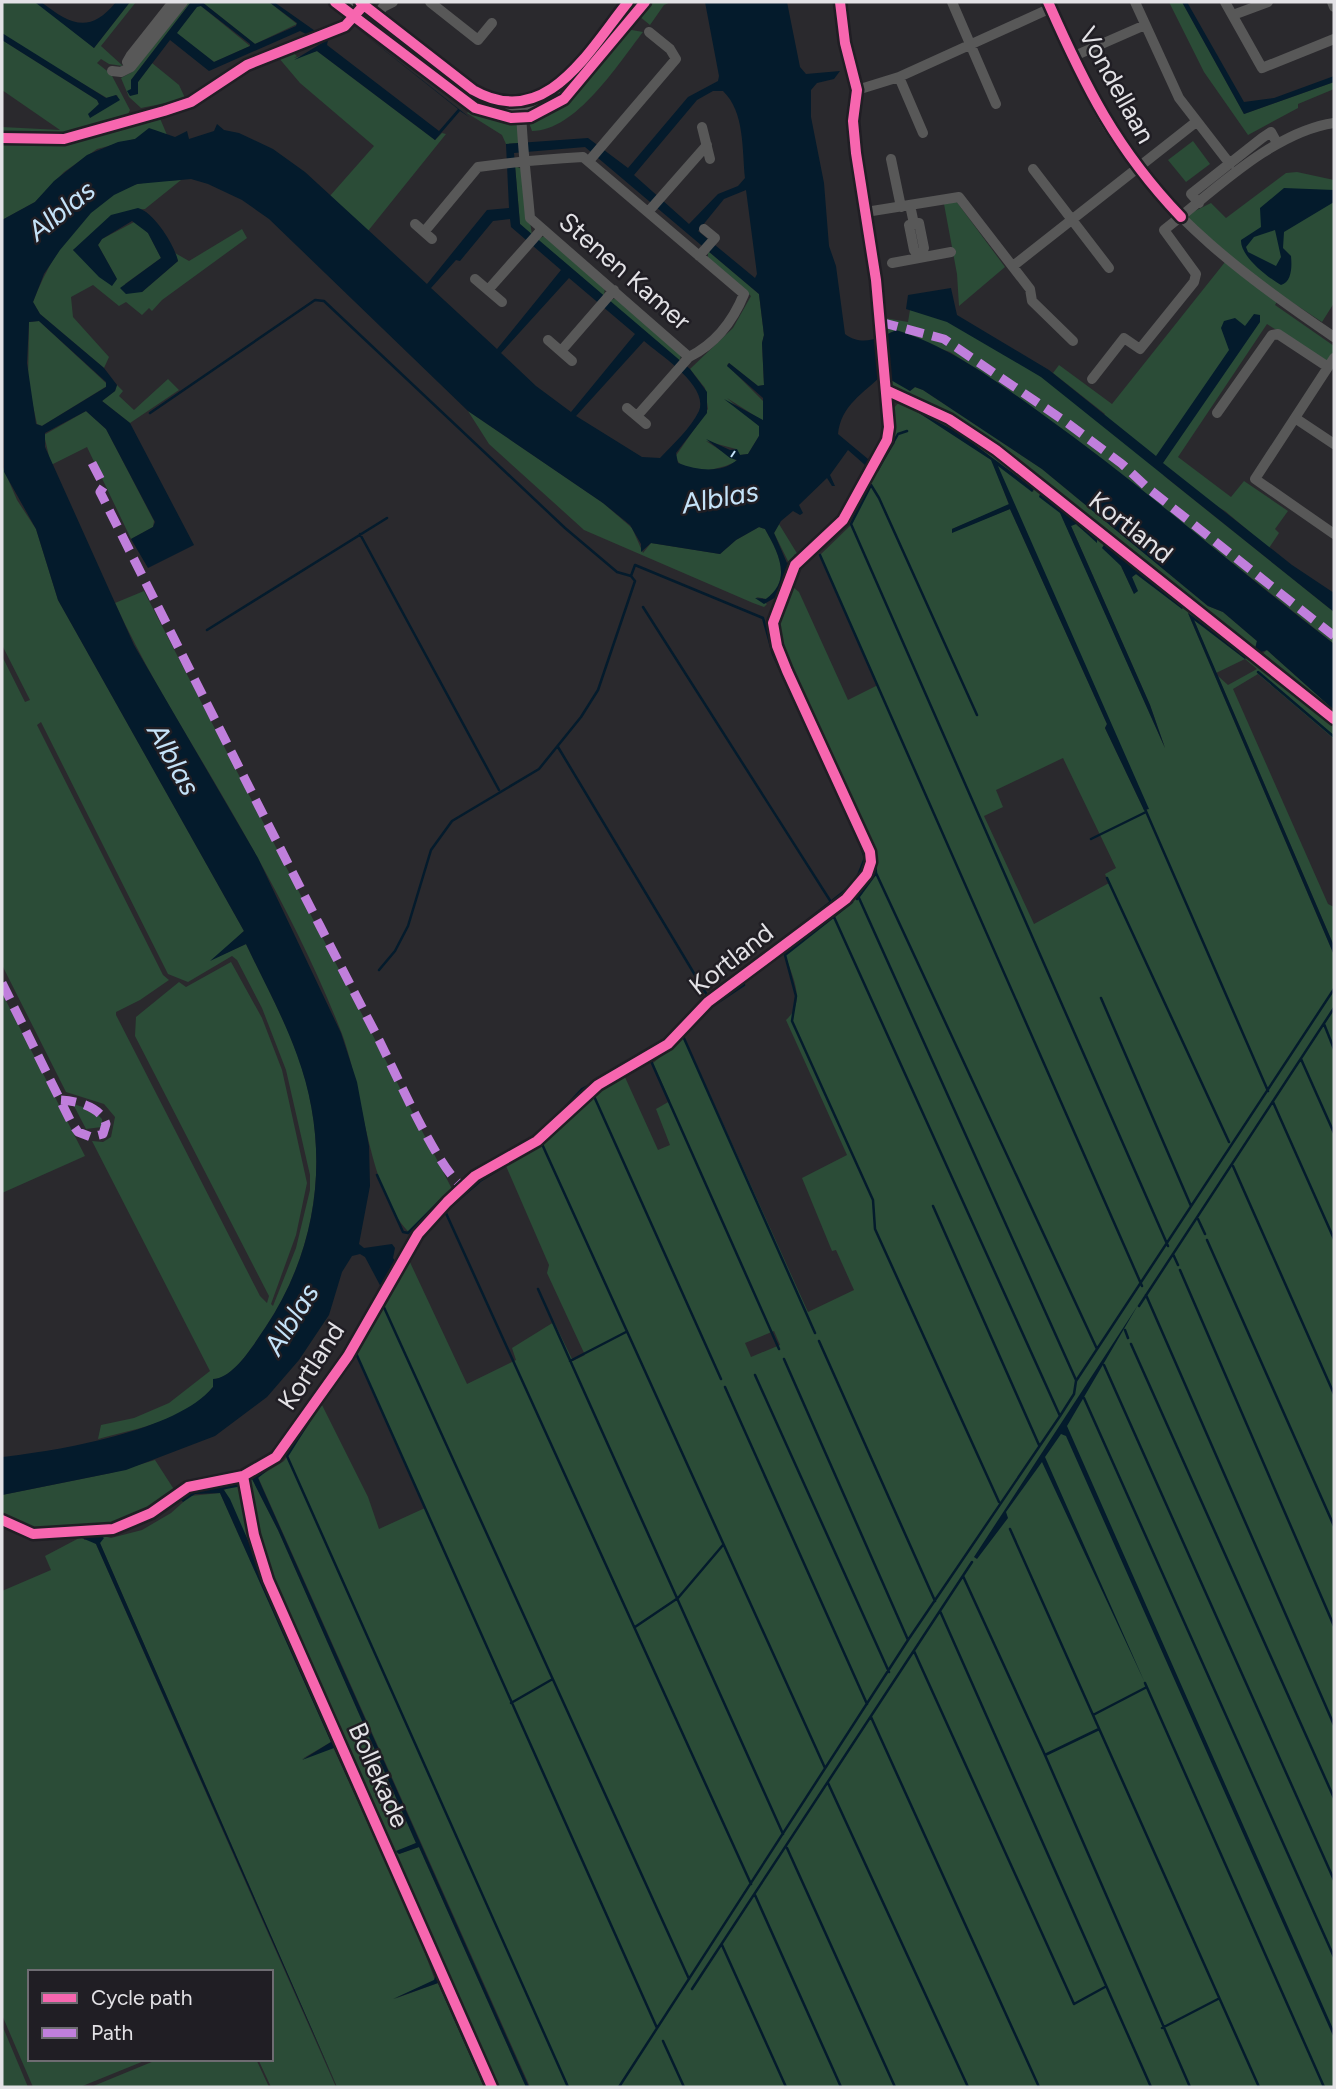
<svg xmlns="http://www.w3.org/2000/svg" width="1336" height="2089" font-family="Figtree,sans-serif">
	<rect width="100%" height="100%" fill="#2a292d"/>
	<path fill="#2b4c37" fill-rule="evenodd" d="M2,2H37L94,48L130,2H136L101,46L123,66L109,64L101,59L97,63L111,74L130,110L128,114L62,135L2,134V127L60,130L2,90V40L97,100L99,104L96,108L119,100L117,95L107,98L2,36Z
		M186,2H191L131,80V89L138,94V82L152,63L179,85L186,100L173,105L171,102L141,108L129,97L121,78L132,72Z
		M202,2H269L297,24L255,44Z
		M649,2H671L664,5L650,25L639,16Z
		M1169,2H1182L1244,114L1334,82V89L1298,104V108L1248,135L1204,72Z
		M197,6H201L250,46L214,62L176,33Z
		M626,29L643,32C618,64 576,131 532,131L528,120C574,103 597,66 626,29Z
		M317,51L435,140L442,133L446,134L368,231L329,197L374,146L300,83L278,57L292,52L297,56L294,58Z
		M471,109L489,118L518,121L519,143L506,144L502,135L467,113Z
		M159,116L167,135L154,130L135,139L97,149L64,172L35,202L2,220V143H64Z
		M1193,141L1210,164L1186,182L1168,160Z
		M515,166L522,169L532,235L520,224Z
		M1297,172L1334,180V303L1322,322L1281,295L1275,305L1334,346V353L1326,361L1267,324L1178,457L1231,497L1244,481L1288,511L1275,529L1279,533L1269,548L1225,511L1163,475L1334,612V644L1098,456L1004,387L950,352L891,332L886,337L885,318L908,322L910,310C966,315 1055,386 1099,421L1105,414L1053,373L1059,365L1112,404L1229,257L1187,220V215L1211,203L1226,218L1286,173Z
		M181,180L145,209L132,210L73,250L117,279L98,245L102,239L136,221L148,233L161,258L125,284L142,292L178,261L175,253L189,261L242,229L247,238L162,300L152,311L149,308L142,315L126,302L119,306L93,285L71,297L73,317L109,357L104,368L40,314L33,302C50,257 85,201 134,185C146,181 166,181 181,180Z
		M956,201L1005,267L959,306L957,274L944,204Z
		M545,236L605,287L604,296L537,239Z
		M708,251L759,294L764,335L762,343L764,385L758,386L729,363L727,365L765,403L763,421L727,398L759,426V436L748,454L740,455L736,449L706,441L737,461C722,469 686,479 675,457L708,409L705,388L690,369L733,328L751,296L708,259Z
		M616,298L681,353L680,361L609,301Z
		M39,321L106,383L107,386L42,426L37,424L28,383L29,322Z
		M890,377L910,391L915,387L923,390L1042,469L1208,606L1223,612L1257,641L1255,649L974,431L891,386Z
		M168,379L179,390L130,423L102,401L115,391L117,385L123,391L119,396L134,410Z
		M900,401L965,432L1188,603L1184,610L1190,605L1334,723V739L1258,674L1233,689L1328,904L1334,907V946L1218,676L1228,685L1257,669L1245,659L1216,673L1194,620L1245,659L1217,632L1188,613L1334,955V2087H530L258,1477L284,1461L322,1405L368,1497L379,1529L425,1508L357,1355L401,1278L400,1270L408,1258L467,1384L516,1360L512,1348L554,1322L573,1361L585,1355L547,1273L549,1265L506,1166C552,1143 579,1098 624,1075L658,1150L670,1145L656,1109L670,1101L653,1063L684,1037L808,1312L854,1290L836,1250L832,1251L802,1178L847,1155L786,1020C807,1001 792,977 785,954L862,894L877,866L859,814L781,644L779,622L793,587L799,592L848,700L878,685L820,555L852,524L875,474L895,443L893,409ZM913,409L959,433L1034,489L1033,492L1001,466H997L1148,809L1144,810L1105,728L1107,724L1010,509L952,532V529L1009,505L992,460ZM1060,512L1098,541L1075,524L1071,526L1150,705L1165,748ZM1105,543L1183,606V609L1136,574L1132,577L1134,594L1121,566ZM1063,758L1116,868L1105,874L1109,883L1034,924L984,816L1003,807L996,790ZM774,1331L780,1345L751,1357L745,1343Z
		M86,411L106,429L154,521L153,527L131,539L87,447L51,465L44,435Z
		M468,411L603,503L632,528L643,553L651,543L720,554L736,540L759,527L765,529C778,552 793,579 766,599L756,597L767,604L764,607L753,603L584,530L489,444Z
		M2,465L17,500L36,529L58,600L244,931L215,958L246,944C263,980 283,1016 297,1054C331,1147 320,1246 265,1328C254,1344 234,1378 214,1379L213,1387C186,1421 138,1428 98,1439L101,1425L134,1418L169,1403L210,1371L92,1141L103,1142L111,1137L115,1117L104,1104L66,1092L2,965V656L25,702L30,700L2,645ZM41,722L168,974L188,982L232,956L237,960L262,1008L286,1070L310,1175V1190L296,1248L273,1306L271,1304L296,1235L307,1183L282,1070L262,1018L231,962L186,987L179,982L136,1017L135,1036L269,1296L267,1303L260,1296L116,1015V1012L140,1000L169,980L163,975L37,725Z
		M779,524L798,555L795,554L789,563L774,533Z
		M144,591L452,1189L412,1235C368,1195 364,1092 342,1034C311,954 269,876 226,802C188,736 147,673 115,603Z
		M1267,650L1334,710V715L1261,655Z
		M2,993L85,1156L2,1193Z
		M73,1104L93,1110L102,1119V1127L86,1129Z
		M155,1460L175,1491L147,1513L105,1526L39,1530L2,1514V1495L111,1473Z
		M251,1477L278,1530L416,1843L396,1852L399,1854L419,1847L526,2087H487L420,1940L435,1980L394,1999L438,1983L484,2087H337L100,1543L103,1538L100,1536L84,1537V1540L90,1539L96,1544L336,2087H271L258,2059H271V1972H30V2059H149L80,2087H33L2,2015V1591L51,1570L45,1556L83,1536L100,1535L111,1538L142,1530L171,1513L190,1496L220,1493L331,1742L302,1759L333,1747L413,1922L224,1490Z
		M2,2025L28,2087H2Z
		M159,2059H256L269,2087H91Z"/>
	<path fill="#041b2c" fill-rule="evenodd" d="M41,2C70,24 89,35 116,2H130L94,48L36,3Z
		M191,2H202L255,44L296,26L297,23L269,2H274L318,33L308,35L300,31L209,71L170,40L138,82V94L130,96L127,91L131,89V80ZM201,6L250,44V46L214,62L177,33L197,7Z
		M705,2H787L800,67L806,74L840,71L834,79L817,83L811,90V117L824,183L829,246L836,266L845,334C862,347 880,338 896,330C951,347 996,381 1042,414C1143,486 1236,569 1334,644V710L1267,650L1261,652L1255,649L1257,641L1223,612L1208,606L1042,469L923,390L915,387L910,391L882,375C864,393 841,405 838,434L868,459L874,453L853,497L850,495L865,465L848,450L830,475L835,486H832L827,478L799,505L803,513L800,515L793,511L781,521L774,533L787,563L795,555L778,596L764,604L755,598L766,599C793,580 778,552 765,529L759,527L736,540L720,554L651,543L641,552V544L630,525L603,503L468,411L269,219L242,200L208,184L191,179L137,184L114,195L91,213L60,250L44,274L33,302L40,314L104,368L117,385L115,391L102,401L130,423L194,545L148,568L131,539L153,527L155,522L106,429L86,411L45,433V447L134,645L258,858L341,1033L357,1082L369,1146L370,1186L359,1244L364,1248L392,1244L395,1248L393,1258L396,1262L382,1289L365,1257L360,1254L352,1256L342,1272L329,1315L299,1360L267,1397L215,1436L126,1470L2,1495V1457C57,1451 177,1431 213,1387V1379C234,1378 254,1344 265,1328C320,1246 331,1147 297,1055C283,1016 263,980 246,944L210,961L244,931L58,600L36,529L4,472L2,220L35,202L54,181L87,155L118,142L135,139L149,128L175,137L187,131L189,139L214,131L217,124L224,130L239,133L273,149L305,172L427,284L487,210L509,208L506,144L588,138L628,168L688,97L718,81L719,76ZM713,91H723C745,112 742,150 745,178L738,186L718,194L689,224L634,175L697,100ZM585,147L759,294L764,335L762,343L764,385L758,386L729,363L727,366L763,398V420L724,399L759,426V436L748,454L740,455L737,449L730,450L706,439L730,458L737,460C722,473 699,471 678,463L676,453L707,413V392L690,369L520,224L514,153ZM746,190L757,274L755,278L698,231L724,199ZM510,219L511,227L561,270L497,349L431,288L456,260L460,261L493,221ZM569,278L635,334L571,412L536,386L501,353ZM39,321L106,382V387L42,426L36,424L27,363L29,322ZM644,341C660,355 709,386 699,411C691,428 673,444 660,458L642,457L576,416Z
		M1182,2H1187L1244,102L1274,98L1334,76V82L1244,114Z
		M355,27L469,117L460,111L435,140L317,51L294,60L337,34L328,40L327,45L439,131L458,109Z
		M2,33L106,98L116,95L120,100L90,118L88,114L99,104L97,100L2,40Z
		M1284,188L1334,190V202L1284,232L1283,248L1291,256C1292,266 1292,282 1281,285C1267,277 1240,256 1241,240L1261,227L1260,208ZM1275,230L1281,257L1276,266L1248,252L1246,247L1254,237Z
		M138,208C154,212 175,246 178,261L142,292L126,294L120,288L161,258L148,233L132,221L102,239L98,245L117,279L112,286L99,277L73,250L111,215Z
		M951,288L957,315L1049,370L1156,456L1229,350L1221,328L1224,321L1235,318L1245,326L1254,314L1260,315V322L1163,463L1292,565L1334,593V612L1041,377L947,322L906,309L908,295Z
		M913,409L959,433L1034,489L1032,492L998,466L1149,809L1144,810L1105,728L1107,724L1010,509L952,533V529L1009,504L991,460Z
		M1040,494L1097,537V543L1076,524L1071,526L1150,705L1165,748L1060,513L1039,497Z
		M1105,543L1183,606L1182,609L1136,574L1132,577L1138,591L1134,594L1121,566L1102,548Z
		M1188,613L1247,657L1245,659L1194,620L1334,946V955Z
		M1138,1305L1067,1426L1334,2031V2038L1066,1436L1061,1434L1045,1457L1145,1683L1042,1462L1006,1512L1008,1518L977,1559L974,1557Z
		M279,1461L258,1478L529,2087H526L419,1847L399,1854L396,1851L416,1843L278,1530L251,1477Z
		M222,1487L230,1499L487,2087H484L438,1983L393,1999L434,1980L436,1975L334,1748L302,1760L331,1742L220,1493L195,1494L183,1502L181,1500L190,1492Z
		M101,1536L104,1538L100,1543L337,2087L96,1544L82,1538Z"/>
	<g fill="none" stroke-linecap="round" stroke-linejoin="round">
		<path stroke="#041b2c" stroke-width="2.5" d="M150,413L315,300L324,301L565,528L617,572L631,576
			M877,471L898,434L907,431
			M360,534L499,790
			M820,555L1142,1286
			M643,607L831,902
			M207,630L387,518
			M787,658L823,738
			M1258,672L1333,736
			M977,715L879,498L871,485L851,524L1168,1246
			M558,747L707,995
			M1145,809L1268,1091
			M1091,839L1146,812
			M876,873L1097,1349
			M1107,878L1229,1142
			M859,898L1076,1380
			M857,899L876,873L875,863
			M852,902L785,955L796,996L792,1021L873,1200L875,1229L999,1502
			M834,917L1060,1416
			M785,938L851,886
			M379,970L395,951L408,926L431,850L452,821L539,769L581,717L598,690L635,581L631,576L635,565L763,618L773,654L860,843L865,858L857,878
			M1101,998L1191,1206
			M704,999L715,990
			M697,1021L711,1007L744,985
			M1324,1024L1334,1049
			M683,1036L815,1333
			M1301,1059L1334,1133
			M651,1061L779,1349
			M637,1068L661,1054
			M593,1094L721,1379
			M1273,1102L1334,1239
			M557,1116L582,1089L594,1083
			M542,1144L825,1768
			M1233,1166L1334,1394
			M377,1175L403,1232L408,1233L442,1199
			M466,1176L486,1164
			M933,1206L1039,1445
			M450,1207L480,1181L547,1139
			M445,1211L751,1884
			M1198,1219L1205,1234
			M1207,1240L1334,1526
			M1173,1254L1178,1265
			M1180,1270L1334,1626
			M538,1289L783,1834
			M1146,1295L1334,1725
			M382,1303L689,1979
			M1139,1306L1334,1008
			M1125,1330L1128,1338
			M819,1341L935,1601
			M1131,1344L1334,1798
			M355,1351L657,2028
			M784,1359L908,1640
			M570,1361L626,1332
			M1104,1365L1334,1880
			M755,1375L889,1672
			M725,1387L867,1704
			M1084,1398L1334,1957
			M314,1413L287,1456L568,2087
			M219,1489L241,1485
			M1010,1529L1259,2087
			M963,1576L1045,1755L1190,2087
			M940,1611L1151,2087
			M635,1627L678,1598L723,1545
			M914,1651L1074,2004L1105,1987
			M1145,1683L1324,2087
			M511,1703L551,1680
			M1093,1715L1145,1688
			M871,1717L1039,2087
			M1045,1755L1099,1729
			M828,1783L968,2087
			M787,1848L895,2087
			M755,1895L841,2087
			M722,1945L786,2087
			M692,1989L972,1562
			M1162,2028L1218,1999
			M663,2041L684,2087
			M619,2087L908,1640L1060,1416L1074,1394L1076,1381L1334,989"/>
		<path stroke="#c5e3f9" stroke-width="2" stroke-dasharray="9 7" stroke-linecap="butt" d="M731,457L735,451"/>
		<path stroke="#585858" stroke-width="10" d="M347,2L473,98C550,142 595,52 636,2
			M430,2L478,40L492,23
			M952,2L996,104
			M1048,2C1067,44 1084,88 1108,127C1165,217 1248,279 1334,337
			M1135,2L1179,98L1230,164
			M1225,2L1262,68L1334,39
			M1332,2L1334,7
			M1233,15L1268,2
			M373,21L383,7L393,2
			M1072,57L1145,25
			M130,66L127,62L131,55L173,2
			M112,71L121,72L131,67L183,2
			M899,77L923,133
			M857,90L899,77L1051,8
			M702,127L710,159
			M2,138L64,139L164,111L191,102L247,65L345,26L359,11
			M891,159L901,207
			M589,161L676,59L670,49L649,32
			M1033,169L1109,268
			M1199,203L1191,194L1262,138L1271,132L1277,143
			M910,205L914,224L919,223L924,248L920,258L914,250L909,225L914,224
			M648,212L707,145
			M866,212L959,197L1030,289L1032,301L1073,341
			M415,224L432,239
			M424,232L478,167C513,162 548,159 583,157L744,294C733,321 715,344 689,357L530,218C527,182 522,146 521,109
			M699,256L715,238L704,229
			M892,263L951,252
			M1013,266L1196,122
			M475,279L502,302
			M488,290L542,229
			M548,340L572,361
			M561,351L614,290
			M1334,358L1255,479L1334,534
			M1092,379L1124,338L1140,349L1194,282L1196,274L1164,230C1213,192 1272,132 1334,123
			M888,391L949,419L996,450L1334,719
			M627,408L646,424
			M1217,413L1272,335L1278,334L1328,367
			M637,416L689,357
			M1295,418L1334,444
			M2,1520L33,1534L113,1529L151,1513L188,1487L243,1476L276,1457L348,1356L418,1234L447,1202L475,1176L537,1141L598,1085L668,1044L708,1002L846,899L867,874L871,862L870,852L787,671L777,646L773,623L795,565L843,520L887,440L889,427L876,280L856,153L853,121L857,90L845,43L840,2"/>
		<path stroke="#c07fdc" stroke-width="9" stroke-dasharray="18 9" stroke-linecap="butt" d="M880,322L944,339L1066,422L1122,464L1149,489L1334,636
			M92,463L104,486L100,492C192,674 284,858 379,1040C395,1072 438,1169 462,1186
			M2,983L71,1122L78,1132L91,1137L103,1134L106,1124C101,1107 77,1101 61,1100"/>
		<g stroke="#201e24" stroke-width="15">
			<path id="cycleway" d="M335,2L475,108L511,118L530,117L564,99L645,2
				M360,2L473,90C546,132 589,50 628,2
				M1048,2C1085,86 1116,149 1181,217
				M2,138L64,139L164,111L191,102L247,65L345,26L364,5
				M888,391L949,419L996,450L1334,719
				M243,1476L254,1535L268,1580L492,2087
				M2,1520L33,1534L113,1529L151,1513L188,1487L243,1476L276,1457L348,1356L418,1234L447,1202L475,1176L537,1141L598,1085L668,1044L708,1002L846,899L867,874L871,862L870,852L787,671L777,646L773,623L795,565L843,520L887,440L889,427L876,280L856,153L853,121L857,90L845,43L840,2"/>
		</g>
		<use href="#cycleway" stroke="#f766af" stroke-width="10"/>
	</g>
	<g text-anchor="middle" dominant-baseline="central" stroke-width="5" stroke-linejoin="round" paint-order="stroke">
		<g font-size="26" fill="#e3e2e6" stroke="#201e24">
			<text transform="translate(1117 85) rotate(61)">Vondellaan</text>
			<text transform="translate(625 271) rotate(41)">Stenen Kamer</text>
			<text transform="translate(1131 527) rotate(38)">Kortland</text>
			<text transform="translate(731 959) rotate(-38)">Kortland</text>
			<text transform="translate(311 1366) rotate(-57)">Kortland</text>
			<text transform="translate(379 1775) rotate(66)">Bollekade</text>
		</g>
		<g font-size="28" font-style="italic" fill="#c5e3f9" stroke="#201e24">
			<text transform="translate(61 210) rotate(-39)">Alblas</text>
			<text transform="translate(720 497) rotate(-10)">Alblas</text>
			<text transform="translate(174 759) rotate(61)">Alblas</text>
			<text transform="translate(291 1319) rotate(-58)">Alblas</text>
		</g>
	</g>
	<rect width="1336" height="2089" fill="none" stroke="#e3e2e6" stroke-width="7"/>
	<rect x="28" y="1970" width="245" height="91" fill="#201e24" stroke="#6e6c72" stroke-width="2"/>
	<rect x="42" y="1993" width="35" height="10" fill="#f766af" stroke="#6e6c72" stroke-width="2"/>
	<text x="91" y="2005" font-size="21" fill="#e3e2e6">Cycle path</text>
	<rect x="42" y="2028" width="35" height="10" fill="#c07fdc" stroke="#6e6c72" stroke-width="2"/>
	<text x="91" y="2040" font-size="21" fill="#e3e2e6">Path</text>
</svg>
